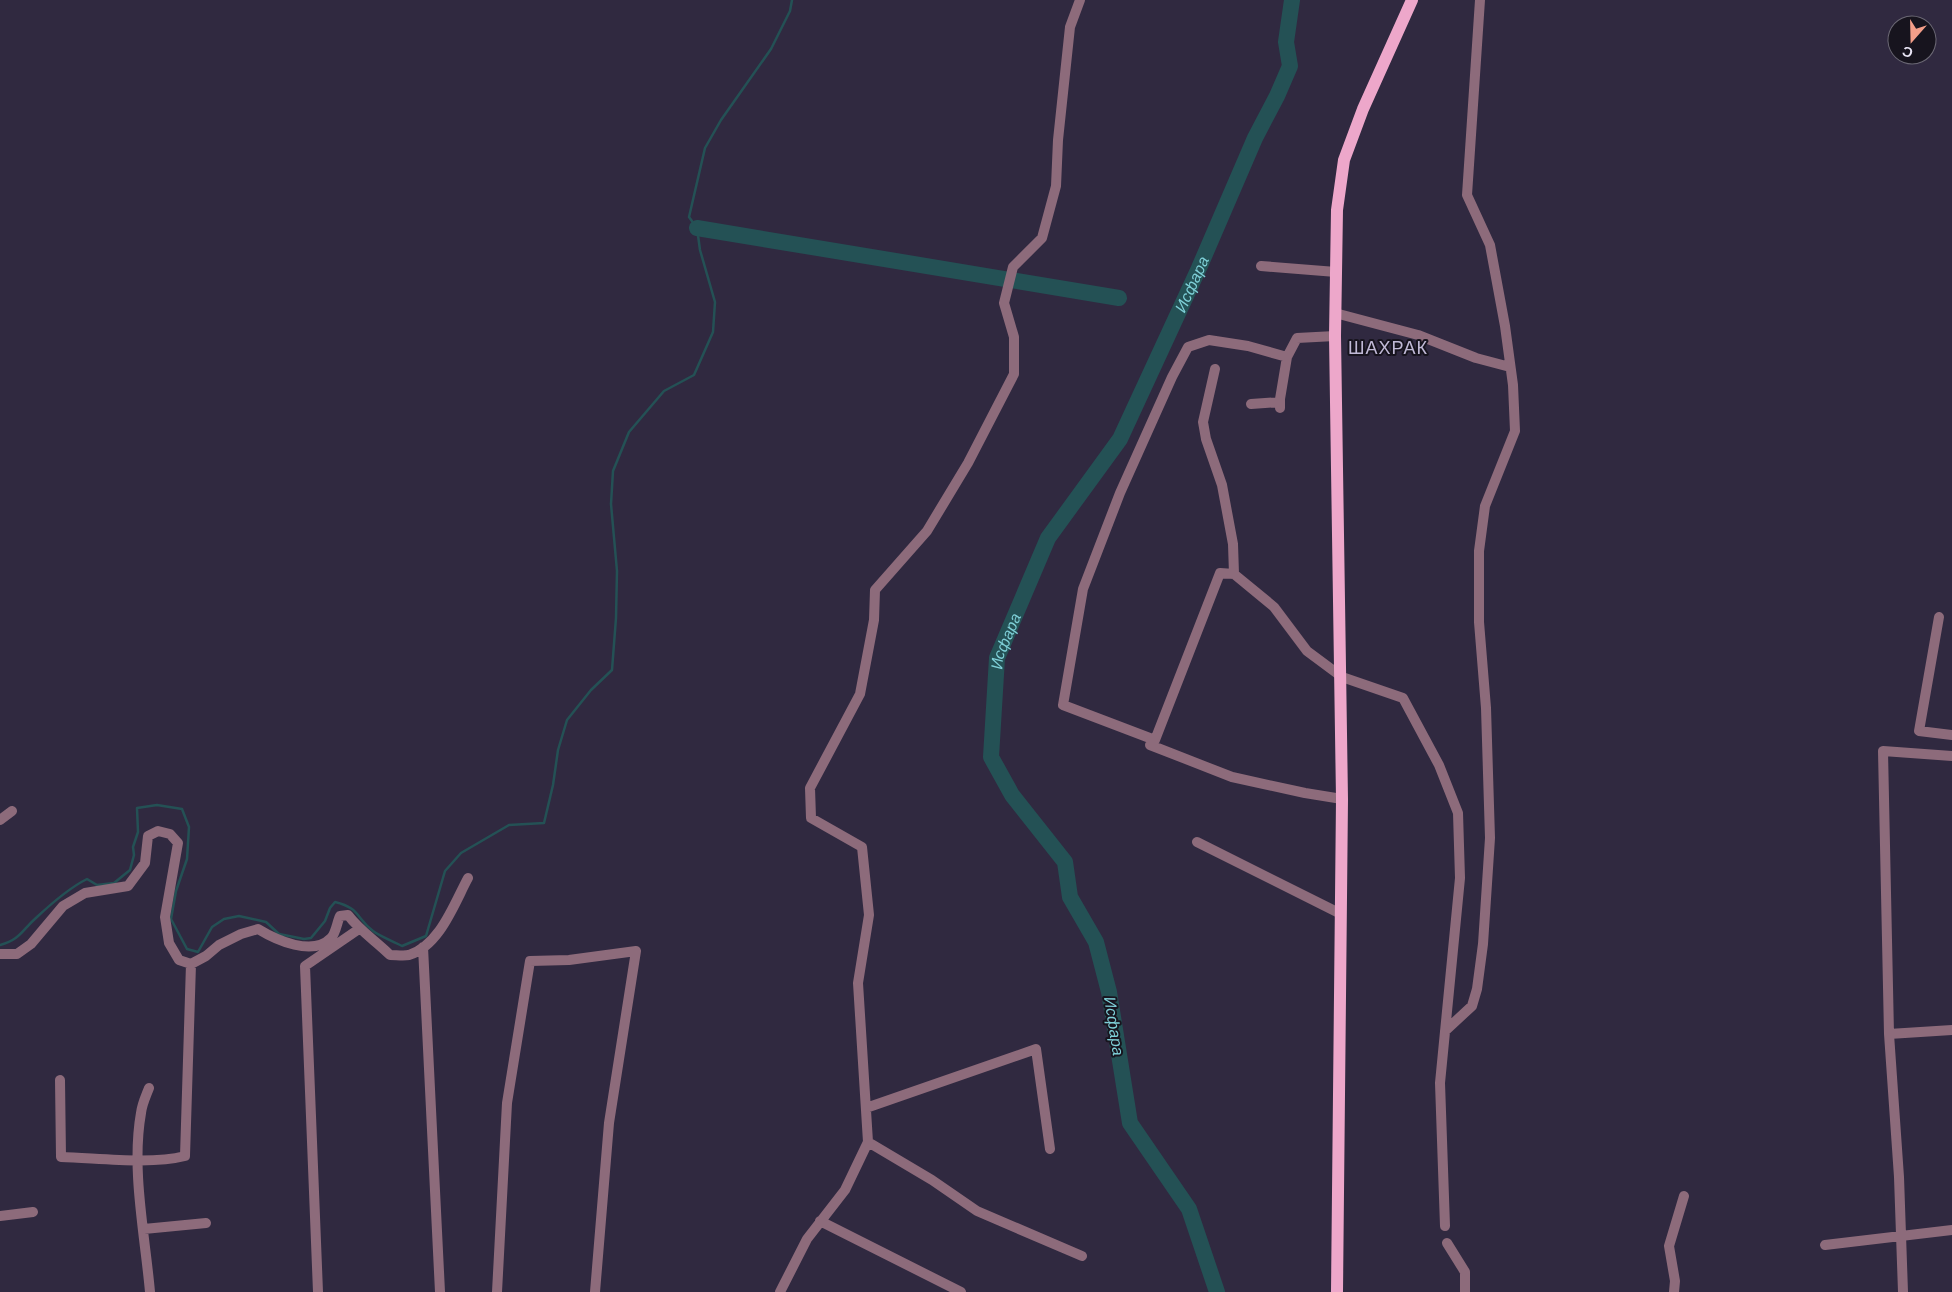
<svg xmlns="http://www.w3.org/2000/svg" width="1952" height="1292" font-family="Helvetica,sans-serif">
	<rect width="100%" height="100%" fill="#302940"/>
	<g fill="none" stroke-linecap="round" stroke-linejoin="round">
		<path stroke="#245155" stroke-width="2.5" d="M0,945C21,939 21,931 37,917C52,903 69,888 87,879L97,885L114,883L130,870L134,855L133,847L138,832L137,808L157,805L182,809L189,827L187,859L176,891L171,919L187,949L198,952L212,927L224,919L239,916L266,922L279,934L304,939L311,938L325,921L330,908L335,902C360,908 356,918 373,931C381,937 393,941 402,946L426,936L445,871L461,853L509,825L544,823L553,785L558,750L567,720L591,690L612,670L616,618L617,571L611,504L613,471L629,432L664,391L694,375L713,332L715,302L700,250L697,228L689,217L705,148L721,120L771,49L790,11L792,0"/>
		<g stroke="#245155" stroke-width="16">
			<path d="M697,228L1119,298"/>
			<path id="s1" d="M1217,1292L1189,1209L1130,1123L1109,992L1096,942L1070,897L1065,862L1012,795L991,757L997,658L1048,538L1120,439L1199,268L1255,138L1277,96L1290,66L1286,42L1292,0"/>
		</g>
		<path stroke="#8d6b7b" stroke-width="10" d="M1261,266L1336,272
			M1335,313L1418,335L1476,358L1510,367
			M1215,369L1203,422L1206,439L1222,485L1233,544L1234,574L1274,607L1307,651L1342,677L1403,698L1439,765L1458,813L1460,878L1440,1083L1445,1226
			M1251,404L1280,402
			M1280,408V399L1287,357
			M1234,574L1220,573L1155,740L1150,745L1232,777L1305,793L1342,799
			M1939,617L1919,731L1952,735
			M1155,740L1063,705L1083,589L1120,493L1172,377L1188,347L1209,340L1248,346L1287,357L1297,338L1335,336
			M0,820L12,811
			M1197,842L1341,914
			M423,947L440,1292
			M0,954H17L31,944L63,906L85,893L128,886L145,863L148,836L158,831L170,834L178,843L165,917L169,943L179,960L191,964L206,956L219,945L241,934L258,929C276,940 313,957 331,938C336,933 337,922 340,916L348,915C360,931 376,941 390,955C396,955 404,956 409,955C440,945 454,904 468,878
			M1445,1031L1472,1006L1477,989L1483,944L1490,838L1486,708L1479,622V551L1485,506L1515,431L1513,385L1505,326L1490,245L1467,195L1480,0
			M1889,1034L1952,1030
			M60,1080L61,1157C98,1158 150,1165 185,1156L191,964
			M149,1088C146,1096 142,1104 141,1113C131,1169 145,1235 150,1292
			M866,1108L1036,1049L1050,1149
			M868,1142L932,1180L977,1211L1082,1256
			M0,1216L33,1212
			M820,1221L961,1292
			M144,1229L206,1223
			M1447,1243L1465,1272V1292
			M1825,1245L1952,1230
			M318,1292L305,966L359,929
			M497,1292L507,1103L530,961L569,960L636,951L609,1123L595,1292
			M780,1292L807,1239L845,1190L868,1142L858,983L869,915L862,847L811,818L810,788L860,694L874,620L875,590L927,531L968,463L1014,374V337L1004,303L1013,267L1042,238L1056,186L1058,140L1070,27L1080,0
			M1674,1292L1675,1281L1669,1246L1684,1196
			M1903,1292L1899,1177L1889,1034L1883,751L1952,756"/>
		<path stroke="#eda7ca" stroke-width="12" d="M1337,1292L1342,799L1335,336L1337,210L1344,160L1363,109L1412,0"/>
	</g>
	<g text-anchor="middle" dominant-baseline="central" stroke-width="4" stroke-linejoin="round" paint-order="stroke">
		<g font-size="16" font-style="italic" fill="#7ecfd7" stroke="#17141e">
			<text stroke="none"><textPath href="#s1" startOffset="1115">Исфара</textPath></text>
			<text stroke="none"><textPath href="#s1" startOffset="710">Исфара</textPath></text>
			<text transform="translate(1114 1026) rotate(81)">Исфара</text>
		</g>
		<g font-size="18" letter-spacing="1" fill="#c0b9d6" stroke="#17141e">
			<text x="1388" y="348">ШАХРАК</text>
		</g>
	</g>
	<g transform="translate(1912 40) rotate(200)"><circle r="24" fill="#17141e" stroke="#6b6874"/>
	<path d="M0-4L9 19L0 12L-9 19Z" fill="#f49e89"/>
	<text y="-8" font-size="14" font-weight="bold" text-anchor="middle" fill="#e9e5f5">С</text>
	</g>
</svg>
